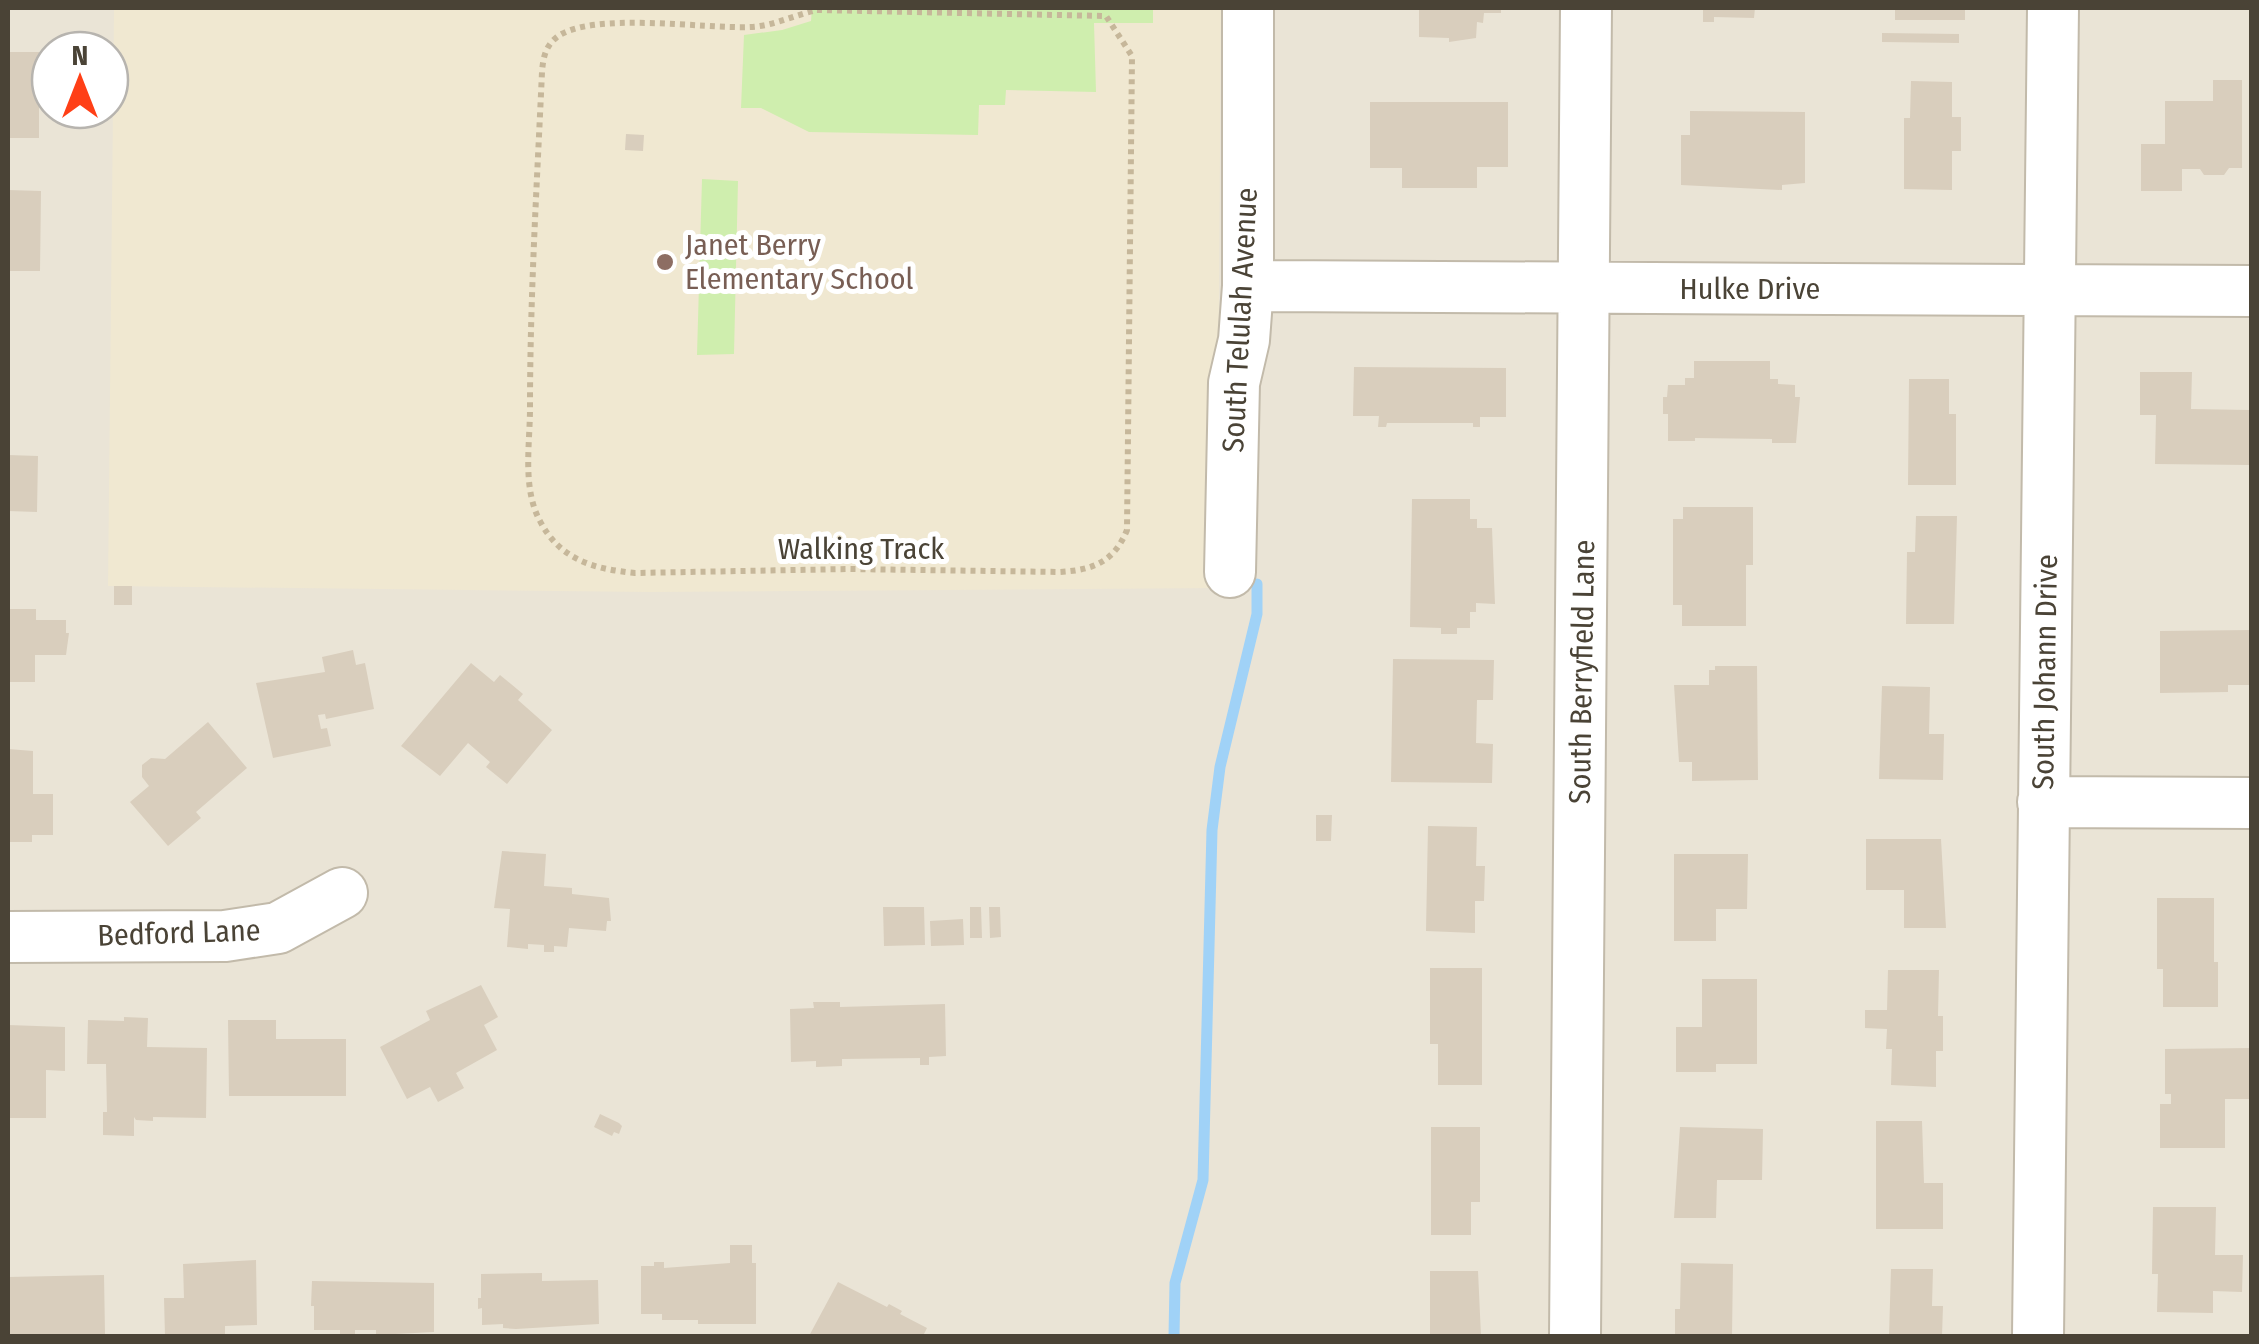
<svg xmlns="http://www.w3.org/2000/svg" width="2259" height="1344" font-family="'Fira Sans Condensed',sans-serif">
	<rect width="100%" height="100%" fill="#f6f2e9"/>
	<path fill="#eae4d6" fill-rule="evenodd" d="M8,8H2251V1336H8ZM50,50H110V110H50Z"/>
	<path fill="#f0e8d1" d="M114,8H1221L1217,588L651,592L108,586Z"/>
	<path fill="#cfeeae" d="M812,8H1153V23H1094L1096,92L1006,90L1005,105H979L978,135L809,132L761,108H741L744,35L782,30L811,21Z
		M702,179L738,181L734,354L697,355Z"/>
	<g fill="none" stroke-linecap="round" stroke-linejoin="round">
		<path stroke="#a0d2f7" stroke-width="11" d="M1174,1336L1175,1283L1203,1180L1212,830L1220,767L1257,614V584"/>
	</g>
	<path fill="#d9cebd" d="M1419,8H1501V13H1484L1483,23L1477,22L1476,38L1449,42V38L1419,37Z
		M1703,8H1755L1754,18L1714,17V22H1703Z
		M1895,8H1965V20H1895Z
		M1882,33L1959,34V43L1882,42Z
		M8,52H39V138H8Z
		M2213,80H2242V168H2229L2224,175H2204L2200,169H2182V191H2141V144H2165V101H2213Z
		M1911,81L1952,82V117H1961V151H1952V190L1904,189V118H1910Z
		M1370,102H1508V167H1477V188H1402V168H1370Z
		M1690,111L1805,112V183L1782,185V190L1681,185V135H1690Z
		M626,134L644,135L643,151L625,150Z
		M8,190L41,191L40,271H8Z
		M1694,361H1770V379H1778V384L1795,385V397H1800L1796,443H1772V439L1695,438V441H1668V414H1663V397H1667L1668,385H1685V378H1694Z
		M1354,367L1506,368V417H1480V427H1473V423H1387L1386,427H1378L1379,416H1353Z
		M2140,372H2192L2191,409L2249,410V465L2155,464L2156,415H2140Z
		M1909,379H1949V414H1956V485H1908Z
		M8,455L38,456L37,512L8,511Z
		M1412,499H1470V519H1477V528H1492L1495,604L1476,603V612H1470V628H1457V634H1441V628L1410,627Z
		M1683,507H1753V565H1746V626H1682V605H1673V519H1683Z
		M1916,516H1957L1954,624H1906L1907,552H1915Z
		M114,586H132V605H114Z
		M8,609H36V620H66V633H69L66,655H35V682H8Z
		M2252,630V685H2228V692L2160,693V631Z
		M353,650L356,665L365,663L374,709L326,719L325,714L318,715L321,729L327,728L331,746L273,758L256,683L325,672L322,657Z
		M1393,659L1494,660L1493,700H1477L1476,743L1493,744L1492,783L1391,782Z
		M471,663L494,682L500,675L523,694L518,700L552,730L507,784L486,767L490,762L468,743L440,776L401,746Z
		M1715,666H1757L1758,780L1692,781V762H1679L1674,685H1709V670H1715Z
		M1882,686L1930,687L1929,734H1944L1943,780L1879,779Z
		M208,722L247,768L196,812L201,818L168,846L130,802L149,786L142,777V765L151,758L165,759Z
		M8,749L33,751V794H53V835H32V842H8Z
		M1316,815H1332L1331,841H1316Z
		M1428,826L1477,827L1476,866H1485L1484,901H1475V933L1426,931Z
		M1866,839H1941L1946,928H1904V890H1866Z
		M502,851L546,854L544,886L572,888V894L609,898L611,921H607L606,931L569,928L567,947L554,946V952H544V945L528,944V949L507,947L510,909L494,908Z
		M1674,854H1748L1747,909H1716V941H1674Z
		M2157,898H2214V962H2218V1007H2163V969H2157Z
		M883,907H924L925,945L884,946Z
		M970,907H981L982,938H970Z
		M989,907H1000L1001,937L990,938Z
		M963,919L964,945L931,946L930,921Z
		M1430,968H1482V1085H1438V1044H1430Z
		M1888,970H1939L1938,1016H1943V1051H1936V1087L1891,1085L1892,1049H1886L1887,1029L1865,1028V1010H1887Z
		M1702,979H1757V1064H1716V1072H1676V1027H1702Z
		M481,985L498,1017L484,1025L497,1050L456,1073L464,1088L438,1102L430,1087L407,1099L380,1047L430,1020L426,1011Z
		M813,1002H840V1007L945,1004L946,1056L929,1057V1065H920V1058L842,1059V1066L816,1067V1061L791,1062L790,1009L814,1008Z
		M124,1017L148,1018L147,1047L207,1048L206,1118L153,1117V1121L136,1120L134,1117V1136L103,1135V1112H107L106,1064H87L88,1020L124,1021Z
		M228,1020H276V1039H346V1096H229Z
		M8,1025L65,1027V1071L46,1070V1118H8Z
		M2252,1048V1099H2225V1148H2160V1104H2171V1094H2165V1049Z
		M600,1114L619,1123L622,1126L619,1134L614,1132L612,1136L594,1127Z
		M1876,1121H1922L1924,1183H1943V1229H1876Z
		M1431,1127H1480V1202H1471V1235H1431Z
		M1680,1127L1763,1129L1762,1180H1717L1716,1218H1674Z
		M2153,1207H2216L2215,1255H2243L2242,1292L2213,1291V1313L2157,1312L2158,1274H2152Z
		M730,1245H752V1263H756V1324H698V1320H662V1314H641V1266H654V1262H664V1268L730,1263Z
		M256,1260L257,1325L225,1326V1336H165L164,1298H184L183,1264Z
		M1681,1263L1733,1264L1732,1336H1675V1309H1680Z
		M1891,1269H1933L1932,1306H1943L1942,1336H1889Z
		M1430,1271H1478L1481,1336H1430Z
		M542,1273V1281L598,1280L599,1324L516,1329L503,1328V1324L482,1325V1308L478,1309V1298H481V1274Z
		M104,1275L105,1334L8,1336V1277Z
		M312,1281L434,1283V1332L376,1335V1330H355V1336H340V1330H314V1306H311Z
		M838,1282L887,1307L889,1304L902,1311L900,1314L927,1328L923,1336H809Z"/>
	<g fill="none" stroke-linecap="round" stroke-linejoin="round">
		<g stroke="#c2baaa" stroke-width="54">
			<path id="minor" d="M1248,286L2252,291
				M1230,572L1234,383L1244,340L1248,286V8
				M2043,802L2252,803
				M8,937L225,936L278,928L342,893
				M1575,1336L1586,8
				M2038,1336L2053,8"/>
		</g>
		<path stroke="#c6b79a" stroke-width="6" stroke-dasharray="5 5" stroke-linecap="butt" d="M817,10L1106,16L1132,56L1127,530C1114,562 1093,570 1060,572L849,569L635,573C594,569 560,560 540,521C522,488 530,444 530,408C530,296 537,184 542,72C543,59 545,46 557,37C592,11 704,29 750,27C774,26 794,15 817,10Z"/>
		<use href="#minor" stroke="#fff" stroke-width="50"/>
	</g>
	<circle fill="#8d6e63" stroke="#fff" stroke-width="4" cx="665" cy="262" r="10"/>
	<g text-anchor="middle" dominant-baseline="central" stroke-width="10" stroke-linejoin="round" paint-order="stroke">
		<g font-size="30" fill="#785e54" stroke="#fff" text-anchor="start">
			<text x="685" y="245">Janet Berry<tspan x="685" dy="34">Elementary School</tspan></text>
		</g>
		<g font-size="30" fill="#4a4336" stroke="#fff">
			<text x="1750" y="289">Hulke Drive</text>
			<text transform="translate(1240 320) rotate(-87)">South Telulah Avenue</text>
			<text x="861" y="549">Walking Track</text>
			<text transform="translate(1582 672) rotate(-89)">South Berryfield Lane</text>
			<text transform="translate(2045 672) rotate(-89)">South Johann Drive</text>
			<text transform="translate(179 933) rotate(-2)">Bedford Lane</text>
		</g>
	</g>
	<rect width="2259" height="1344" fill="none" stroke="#4a4336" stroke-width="20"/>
	<g transform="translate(80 80)"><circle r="48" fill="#ffffff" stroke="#b7b4af" stroke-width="2.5"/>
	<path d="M0-8L18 38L0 25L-18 38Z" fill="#ff3f16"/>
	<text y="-15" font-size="28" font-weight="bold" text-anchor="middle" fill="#4a4336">N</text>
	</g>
</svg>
